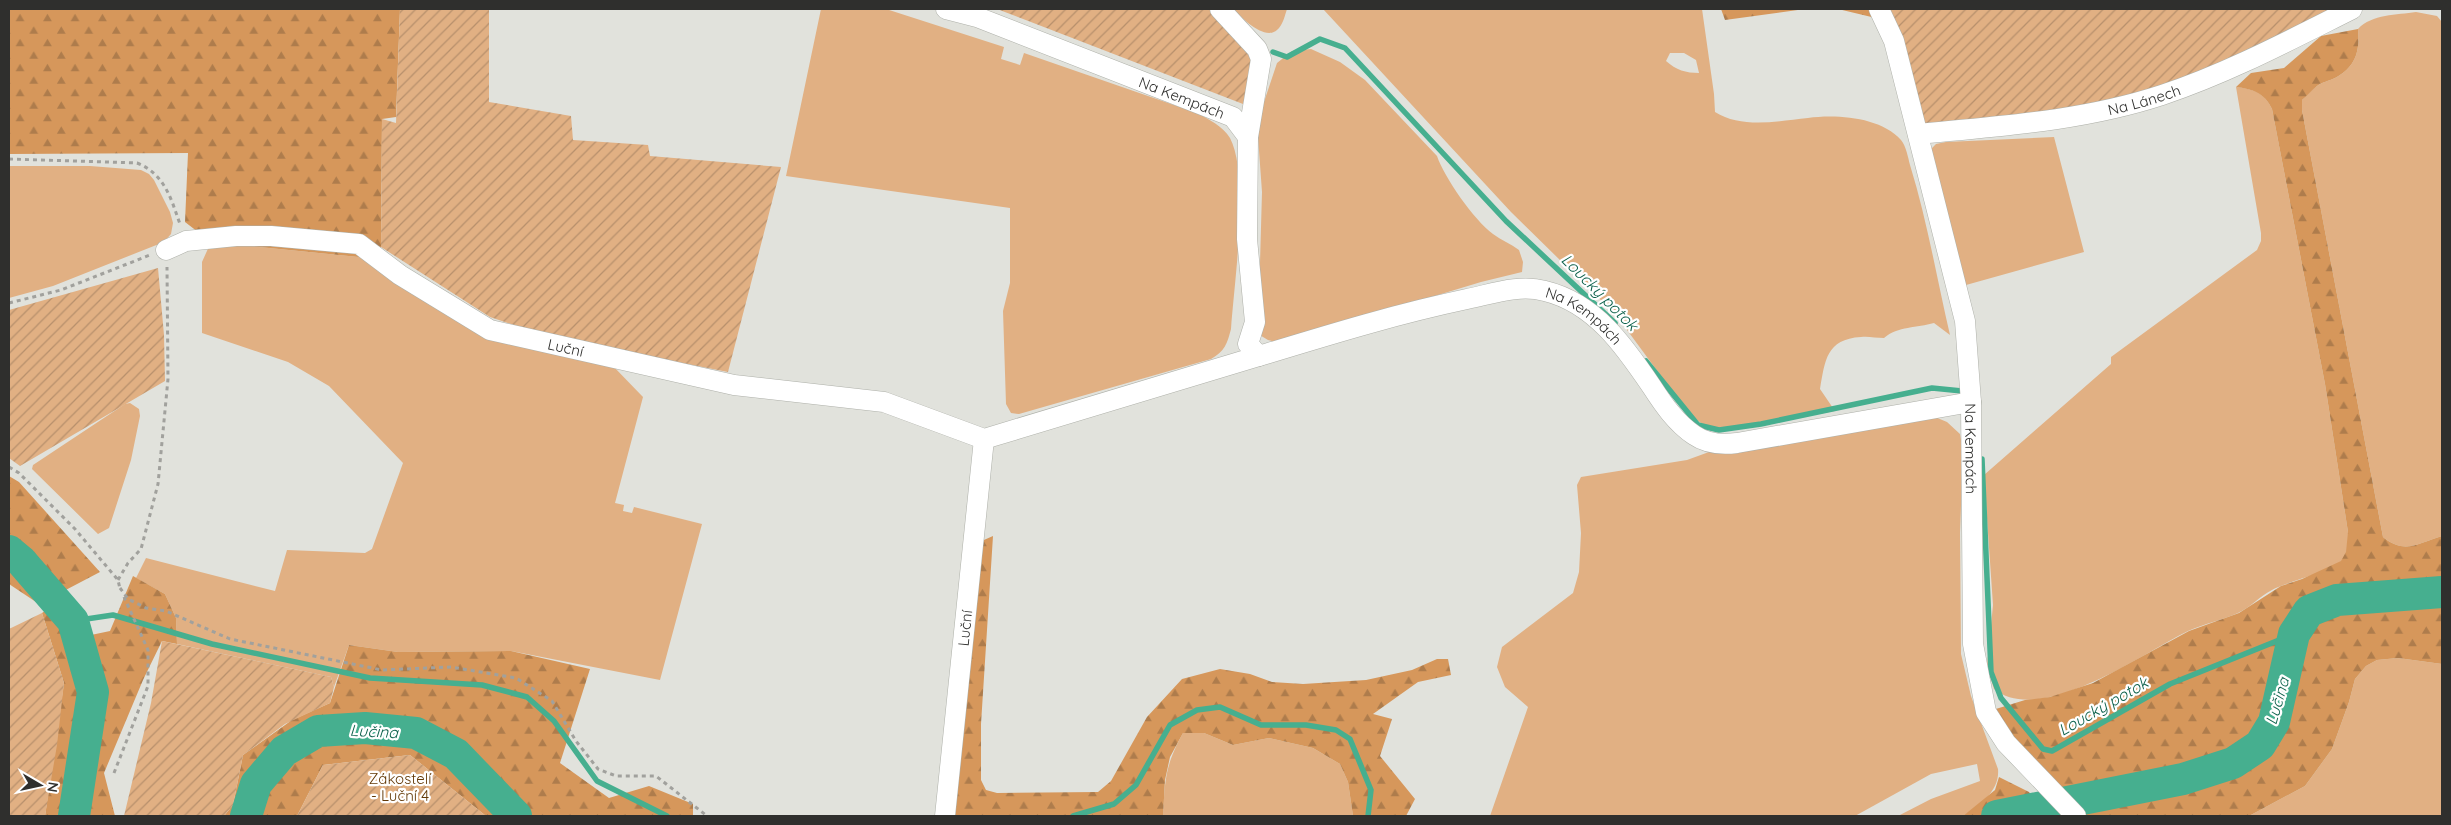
<svg xmlns="http://www.w3.org/2000/svg" width="2451" height="825" font-family="Quicksand,sans-serif">
	<defs>
		<pattern id="forest-firs" width="22" height="20" patternUnits="userSpaceOnUse" patternTransform="scale(1.25)"><rect width="22" height="20" fill="#d6975b"/><path d="M5 1l3.5 6h-7zM16 11l3.5 6h-7z" fill="#ae7c4c"/></pattern>
		<pattern id="garden-furrows" width="10" height="10" patternUnits="userSpaceOnUse" patternTransform="scale(1.25)"><rect width="10" height="10" fill="#e1b083"/><path d="M-1 1l2-2M0 10L10 0M9 11l2-2" fill="none" stroke="#b7906c"/></pattern>
	</defs>
	<rect width="100%" height="100%" fill="#e1e2dc"/>
	<path fill="#e1b083" fill-rule="evenodd" d="M821,9H886L1004,47L1001,59L1020,65L1024,53L1197,113C1208,119 1223,126 1230,138C1250,176 1234,284 1231,329C1227,344 1225,351 1211,359L1019,414L1011,413L1006,404L1003,311L1010,283V208L786,176Z
		M1234,9H1287C1285,15 1283,25 1277,30C1265,41 1241,18 1234,9Z
		M1323,9H1702L1714,94L1715,112C1742,129 1778,121 1808,118C1836,114 1881,117 1901,140C1906,146 1908,157 1910,165C1927,220 1937,279 1950,335L1934,323C1917,328 1898,326 1884,338C1876,338 1868,336 1861,337C1826,339 1825,361 1820,389L1835,411L1729,430C1710,430 1704,426 1689,414L1616,315L1511,212ZM1670,53H1684L1696,60L1699,73C1686,73 1676,70 1666,61Z
		M2416,12L2437,16L2442,22V536C2418,543 2405,555 2383,537L2302,110V100C2307,96 2311,90 2317,86C2322,82 2329,81 2335,78C2356,67 2360,51 2358,29C2372,14 2397,15 2416,12Z
		M1311,49L1340,62L1365,80L1437,156C1444,177 1474,220 1493,234C1501,240 1511,244 1519,250L1523,262L1522,272L1481,282L1279,343L1268,340L1258,334L1262,192L1257,123L1277,63L1292,51Z
		M2236,87C2253,89 2265,93 2272,109L2325,384L2348,532C2348,541 2349,553 2342,561C2331,572 2288,581 2272,590C2260,596 2251,607 2238,613C2222,620 2204,624 2188,631C2143,653 2041,727 1994,689L1987,666L1993,605L1984,475L2111,364V357L2257,250L2261,241V233Z
		M2054,137L2084,252L1966,285L1931,149L1936,144L1946,142Z
		M9,166H90L141,170L149,174L154,180L170,212L173,223L171,234L164,242L53,286L9,298Z
		M211,242L378,259L490,330L612,365L643,397L615,503L624,505L623,511L632,513L634,507L702,524L660,680L511,651L398,652L349,645L334,687L331,677L177,644L176,618L165,594L136,578L146,558L275,591L287,550L365,553L372,549L403,463L329,386L288,362L202,333V262Z
		M130,403L139,409L140,416L131,460L109,528L98,534L32,469L33,465L125,404Z
		M1935,417L1947,422L1960,434L1963,452L1960,533L1961,654L1971,696L1998,769C2000,791 1980,805 1963,816H1898L1931,799L1980,781L1977,764L1931,774L1855,816H1490L1528,707L1505,687L1497,667L1502,647L1573,593L1579,572L1581,533L1577,485L1581,477L1687,460L1709,452Z
		M2398,658L2442,664V816H2249L2305,786L2332,749L2349,702L2355,679L2366,666L2377,660Z
		M1183,733H1204L1233,745L1269,738L1313,748L1340,764L1348,782L1353,816H1163C1165,779 1165,766 1183,733Z"/>
	<path fill="url(#forest-firs)" d="M9,9H400L396,117L382,119L381,247L378,259L211,242L185,222L188,153L9,154Z
		M1721,9H1805L1725,20Z
		M1838,9H1879L1884,20Z
		M2358,29C2360,51 2356,67 2335,78C2329,81 2322,82 2317,86C2312,90 2307,96 2302,100V110L2383,537C2405,555 2418,543 2442,536V664L2398,658L2377,660L2366,666L2355,679L2349,702L2332,749L2305,786L2249,816H2081L1986,712L2025,700L2050,697L2093,683L2189,631L2239,613L2281,586L2302,579L2341,561L2346,552L2348,532L2325,384L2272,109C2265,93 2252,89 2236,87L2251,73L2284,68L2321,36Z
		M9,476L19,482L100,572L39,604L9,584Z
		M993,536L981,724V780L986,790L997,793L1098,792L1111,781L1147,717L1182,679L1220,669L1250,674L1272,682L1303,684L1366,680L1412,670L1437,659H1448L1451,675L1418,682L1373,714L1392,719L1380,756L1415,799L1406,816H1353L1348,782L1340,764L1313,748L1269,738L1233,745L1204,733H1183L1170,757L1165,780L1163,816H950L977,543Z
		M133,576L165,594L176,618L177,644L162,641L143,680L104,773L115,816H45L64,683L42,613L57,602L73,621L72,639L110,631Z
		M349,645L398,652L511,651L590,669L560,763L609,798L649,786L693,804V816H486L410,755L323,765L297,816H224L233,805L243,755L292,720L330,703Z
		M1999,777L2029,792L2047,816H1963L1995,790Z"/>
	<path fill="url(#garden-furrows)" d="M400,9H489V102L571,116L573,140L648,145L650,156L781,167L728,372L550,337L490,317L381,247L382,119L396,123Z
		M997,9H1217L1258,59L1243,104Z
		M1879,9H2352L2162,95L1918,134Z
		M158,268L164,335L165,381L20,466L9,458V310Z
		M42,613L64,683L57,745L45,816H9V629Z
		M162,641L331,677L334,687L330,703L285,724L243,755L233,805L224,816H124L151,703Z
		M410,755L486,816H297L323,765Z"/>
	<g fill="none" stroke-linecap="round" stroke-linejoin="round">
		<path stroke="#46af8f" stroke-width="5.5" d="M1273,52L1287,57L1320,39L1345,48L1506,221L1615,323
			M1646,361L1698,425L1719,430L1761,424L1932,388L1962,391
			M1982,459L1991,672L2001,698L2043,749L2052,751L2170,684L2294,634
			M73,621L113,615L212,644L370,678L482,685L527,697L554,721L597,781L667,816
			M1073,816L1114,804L1136,785L1170,725L1197,710L1220,707L1261,725H1306L1336,730L1350,739L1371,790L1368,816"/>
		<path stroke="#46af8f" stroke-width="32" d="M9,551L21,561L73,621L93,692L74,816
			M246,816L256,784L284,751L318,731L365,728L416,733L456,754L516,816
			M1997,816L2183,779L2233,763L2260,745L2274,722L2294,634L2309,611L2337,600L2442,592"/>
		<g stroke="#aeb0a9" stroke-width="21">
			<g id="minor">
				<path id="s1" d="M946,9L977,17L1233,117L1248,137L1247,239L1255,322L1248,344L1259,356C1328,335 1396,314 1467,299C1492,294 1519,284 1545,291C1595,303 1625,347 1652,387C1663,404 1676,423 1694,435C1707,444 1722,445 1737,443L1971,402"/>
				<path d="M1220,9L1257,49L1261,59L1248,137"/>
				<path id="s2" d="M1879,9L1894,41L1965,321L1971,402L1973,644L1986,712L2006,743L2076,816"/>
				<path id="s3" d="M1918,134C2000,126 2083,121 2162,95C2228,73 2290,40 2352,9"/>
				<path id="s4" d="M166,250L186,241L236,236H271L359,244L400,275L490,330L734,385L884,402L984,439L1259,356"/>
				<path id="s5" d="M945,816L984,439"/>
			</g>
		</g>
		<path stroke="#a1a19d" stroke-width="3" stroke-dasharray="4 4" stroke-linecap="butt" d="M9,159L137,163C165,174 171,199 180,224
			M9,303L61,290L150,255
			M9,467L19,473L75,529L118,580L120,589
			M118,580L128,563L141,549L158,484L168,379L167,267
			M120,588L128,599L146,608L166,611L230,639L382,670L451,667L516,678L552,701L576,741L598,769L616,776H656L707,816
			M114,773L148,686V650L124,597"/>
		<use href="#minor" stroke="#fff" stroke-width="20"/>
	</g>
	<g text-anchor="middle" dominant-baseline="central" stroke-width="4.5" stroke-linejoin="round" paint-order="stroke">
		<g font-size="15" fill="#2f2f2d" stroke="#fff">
			<text stroke="none"><textPath href="#s1" startOffset="252">Na Kempách</textPath></text>
			<text stroke="none"><textPath href="#s3" startOffset="229">Na Lánech</textPath></text>
			<text stroke="none"><textPath href="#s1" startOffset="898">Na Kempách</textPath></text>
			<text stroke="none"><textPath href="#s4" startOffset="430">Luční</textPath></text>
			<text stroke="none"><textPath href="#s2" startOffset="452">Na Kempách</textPath></text>
			<text stroke="none"><textPath href="#s5" startOffset="189">Luční</textPath></text>
		</g>
		<g font-size="15" fill="#623806" stroke="#fff">
			<text x="400" y="778">Zákostelí<tspan x="400" dy="17">- Luční 4</tspan></text>
		</g>
		<g font-size="16" font-style="italic" fill="#0e624c" stroke="#fff">
			<text transform="translate(1600 292) rotate(45)">Loucký potok</text>
			<text transform="translate(2277 701) rotate(-74)">Lučina</text>
			<text transform="translate(2103 706) rotate(-30)">Loucký potok</text>
			<text transform="translate(374 731) rotate(3)">Lučina</text>
		</g>
	</g>
	<rect width="2451" height="825" fill="none" stroke="#2f2f2d" stroke-width="20"/>
	<g transform="translate(40 785) rotate(99)" stroke="#ffffff" stroke-width="4" paint-order="stroke">
	<path d="M0-4L9 19L0 12L-9 19Z" fill="#2f2f2d"/>
	<text y="-8" font-size="14" font-weight="bold" text-anchor="middle" fill="#2f2f2d">N</text>
	</g>
</svg>
